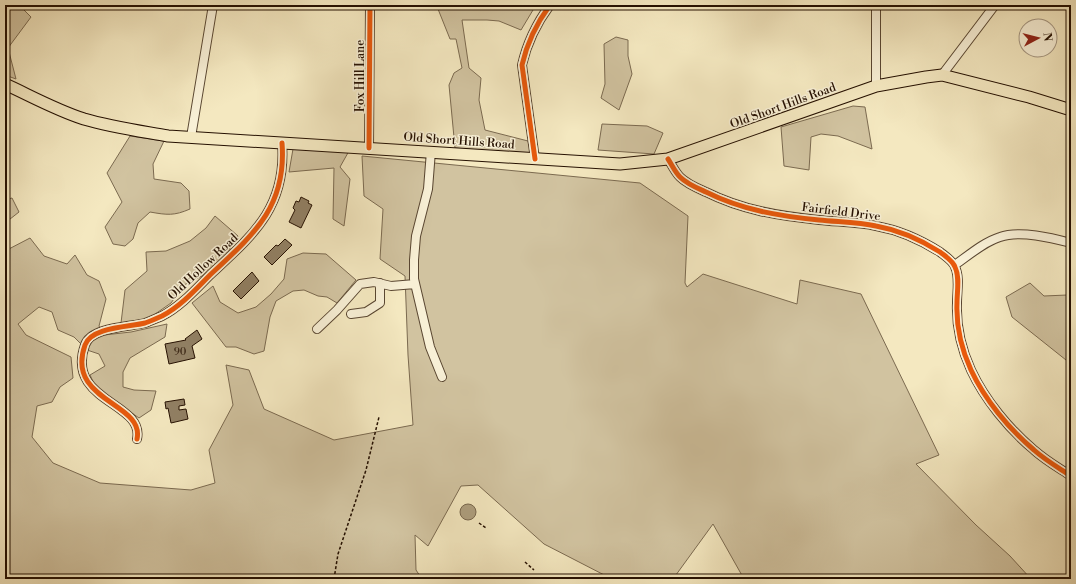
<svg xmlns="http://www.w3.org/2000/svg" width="1076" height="584" font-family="'Libre Bodoni',serif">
	<rect width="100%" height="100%" fill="#f4e8c0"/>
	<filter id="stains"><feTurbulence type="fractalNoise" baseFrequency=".005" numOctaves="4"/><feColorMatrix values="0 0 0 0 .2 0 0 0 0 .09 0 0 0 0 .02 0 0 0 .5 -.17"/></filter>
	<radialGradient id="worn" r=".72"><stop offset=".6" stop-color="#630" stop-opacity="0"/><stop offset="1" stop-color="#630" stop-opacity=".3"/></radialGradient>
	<path fill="#d1c3a0" stroke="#7b6a50" d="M5,5H19L31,17L8,48L16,79L5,75Z
		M438,5H536L521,30L499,21L487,20H462L469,68L481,78L479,100L485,130L528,141L531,155L455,148L449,85L454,73L462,68L456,39H450L438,9Z
		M616,37L628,40V56L632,74L619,110L601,98L605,84L604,44Z
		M853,106L865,107L872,149L838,136L821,134L811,137L809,170L784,166L781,127Z
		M602,124L647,126L663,133L654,154L598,150Z
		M130,136L164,141L153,164L154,179L181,183L189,191L190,209C174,216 167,215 150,212L138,223L133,239L125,246L113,244L105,227L122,202L107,173Z
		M293,149L349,151L340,167L350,179L344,226L333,219L334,168L289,172Z
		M362,156L640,183L688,216L685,283L687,287L703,274L797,304L800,280L861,294L939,455L916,464L976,525L1010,556L1031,579H744L713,524L673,579H612L544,544L478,485L461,486L428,546L415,535L416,570L422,579H5V251L30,238L44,256L67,264L75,255L87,275L99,281L106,299L99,326L104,335L131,332L167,324L165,337L130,358L123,372V387L134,390L156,391L151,410L139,418L96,388L90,375L105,366L99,354L87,350L74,337L58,330L52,312L39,307L18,324L26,335L71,357L73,378L60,387L52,402L37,406L32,437L53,463L100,483L191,490L215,483L209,450L233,405L226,365L249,370L264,409L334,440L413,425L408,355L405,276L380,259L383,209L364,196Z
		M12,198L19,212L5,223V200Z
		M215,216L238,236L225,256L202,276L184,285L171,303L148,319L121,323L125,290L147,271L146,252L166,251L190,241L206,228Z
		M303,253L326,254L356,280L337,303L327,297L318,296L304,290L293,291L276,301L270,317L264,351L254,354L236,347H226L192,303L213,286L220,302L238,313L256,307L271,294L284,279L287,259Z
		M1030,283L1044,296L1067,295L1071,296V364L1012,317L1006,297Z"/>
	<path fill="#ae9f7f" stroke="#77664d" d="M460 512a8 8 0 1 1 16 0a8 8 0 1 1-16 0Z"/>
	<path fill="#918064" stroke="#251001" d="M301,197L309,201L308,203L312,205L301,228L289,222L295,210L293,208L296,201L299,202Z
		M285,239L292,245L272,265L264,257L276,245L278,246Z
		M252,272L259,281L241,299L233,291Z
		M197,330L202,339L192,346L195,358L169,364L165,344L186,340L185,339Z
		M184,399L185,405L179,406V410L186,409L188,419L171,423L168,408L166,409L165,402Z"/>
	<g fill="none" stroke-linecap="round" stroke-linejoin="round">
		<g stroke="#594631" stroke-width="10">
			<path id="minor" d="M942,75L995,5
				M876,86V5
				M191,137L213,5
				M369,148L370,5
				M431,151L428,189L416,236L414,260V279L430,347L442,377
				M535,159L522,65C527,43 536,24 550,5
				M668,159C672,165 675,172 680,177C687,184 697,188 706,192C742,210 779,216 819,220C838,222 858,222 876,226C899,230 921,240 940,252C945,256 953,261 955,267C960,277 957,291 957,303C956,326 961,348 971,370C985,400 1009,429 1034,450C1045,460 1059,468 1071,476
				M955,265C969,255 984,242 1000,237C1020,230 1052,238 1071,243
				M351,314L366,312L380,303V283
				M317,329L337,310L360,284L374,282L391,286L415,284
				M137,439C145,402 65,402 85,345C91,327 129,327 145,323C151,321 157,318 162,316C181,306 195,290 210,275C253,235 287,207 282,143"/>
		</g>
		<g stroke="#251001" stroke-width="13">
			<path id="major" d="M5,84C31,96 56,110 84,119C111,127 140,131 168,136L620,164L668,159L876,86L926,77L942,75L1029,97L1071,110"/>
		</g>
		<path stroke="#251001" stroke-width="1.5" stroke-dasharray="3 2" stroke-linecap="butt" d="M479,523L486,528
			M525,562L534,570
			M334,579L338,554L366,470L379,417"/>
		<use href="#minor" stroke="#f8f0d6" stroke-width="8"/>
		<use href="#major" stroke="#f4e8c0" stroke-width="11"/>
		<g stroke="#f8f0d6" stroke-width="8">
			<path id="cycleway" d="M369,148L370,5
				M535,159L522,65C527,43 536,24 550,5
				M668,159C672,165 675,172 680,177C687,184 697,188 706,192C742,210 779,216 819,220C838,222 858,222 876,226C899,230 921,240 940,252C945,256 953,261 955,267C960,277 957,291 957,303C956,326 961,348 971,370C985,400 1009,429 1034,450C1045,460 1059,468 1071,476
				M137,439C145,402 65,402 85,345C91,327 129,327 145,323C151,321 157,318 162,316C181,306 195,290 210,275C253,235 287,207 282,143"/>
		</g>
		<use href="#cycleway" stroke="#e8590c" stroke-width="5"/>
	</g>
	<g text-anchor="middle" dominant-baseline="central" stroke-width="3" stroke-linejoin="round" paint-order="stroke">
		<g font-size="10" fill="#402c1a">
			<text x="180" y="352">90</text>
		</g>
		<g font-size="12" fill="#251001" stroke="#f8f0d6">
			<text transform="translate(360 76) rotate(-90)">Fox Hill Lane</text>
			<text transform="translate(783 106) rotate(-20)">Old Short Hills Road</text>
			<text transform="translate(459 141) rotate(4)">Old Short Hills Road</text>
			<text transform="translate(841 212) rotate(7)">Fairfield Drive</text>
			<text transform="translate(203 267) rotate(-43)">Old Hollow Road</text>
		</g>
	</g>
	<rect width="1076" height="584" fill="none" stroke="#f4e8c0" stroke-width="20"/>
	<rect x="6" y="6" width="1064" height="572" fill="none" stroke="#251001" stroke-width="2"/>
	<rect x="10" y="10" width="1056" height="564" fill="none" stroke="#251001"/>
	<g transform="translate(1038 38) rotate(83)"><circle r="19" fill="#f8f0d6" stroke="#a49681"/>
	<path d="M0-3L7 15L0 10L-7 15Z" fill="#8f2418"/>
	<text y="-6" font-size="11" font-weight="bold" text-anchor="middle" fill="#251001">N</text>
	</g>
	<rect width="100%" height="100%" filter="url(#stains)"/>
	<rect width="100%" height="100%" fill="url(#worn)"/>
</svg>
